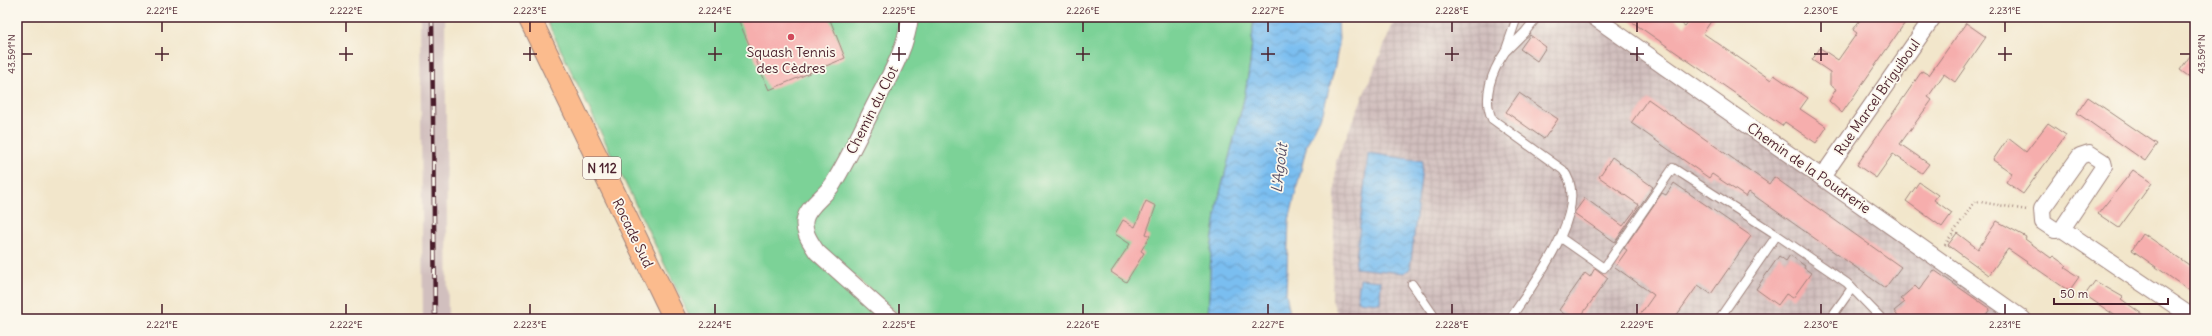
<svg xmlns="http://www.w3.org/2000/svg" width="2212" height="336" font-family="Delius,sans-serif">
	<defs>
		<pattern id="industrial-grid" width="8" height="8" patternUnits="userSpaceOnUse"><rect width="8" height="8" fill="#d1bfbe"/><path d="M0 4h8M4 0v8" fill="none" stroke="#b5a4a3"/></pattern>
		<pattern id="water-waves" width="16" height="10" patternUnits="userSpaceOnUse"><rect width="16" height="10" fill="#7abef0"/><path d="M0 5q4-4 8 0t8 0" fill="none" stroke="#669ac3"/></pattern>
	</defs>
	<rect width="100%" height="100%" fill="#fbf7ec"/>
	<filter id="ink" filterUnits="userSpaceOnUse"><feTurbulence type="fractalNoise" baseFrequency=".025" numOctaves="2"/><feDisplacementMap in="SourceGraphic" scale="8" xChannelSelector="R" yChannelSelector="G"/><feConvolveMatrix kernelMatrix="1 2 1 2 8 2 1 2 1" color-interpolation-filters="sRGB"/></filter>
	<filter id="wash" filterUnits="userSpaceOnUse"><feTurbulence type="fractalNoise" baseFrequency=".012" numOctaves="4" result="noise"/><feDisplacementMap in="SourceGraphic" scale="16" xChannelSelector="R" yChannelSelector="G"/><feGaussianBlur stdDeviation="0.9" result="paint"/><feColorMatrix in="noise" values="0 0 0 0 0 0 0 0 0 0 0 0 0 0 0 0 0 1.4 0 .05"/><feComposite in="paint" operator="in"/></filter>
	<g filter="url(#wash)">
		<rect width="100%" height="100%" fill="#f2e6cb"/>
		<path fill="url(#industrial-grid)" d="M1396,17H1595L2024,319H1339L1332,300L1336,161Z"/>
		<path fill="#d1bfbe" d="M420,17H445L448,319H423Z"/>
		<path fill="#7bd297" stroke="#627861" d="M545,17H1254L1250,64L1244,99L1218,201L1211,251L1208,319H904L842,265L817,263L880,319H691Z"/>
		<path fill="url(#water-waves)" stroke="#626e8e" d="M1254,17H1338L1339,42L1335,66L1323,112L1307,144L1289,221L1286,293L1291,319H1208L1211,251L1218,201L1244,99L1250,64Z
			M1368,153L1423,161L1410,269L1404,273L1355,268Z
			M1360,279L1381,281L1380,303L1357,301Z"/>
		<g id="blocks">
			<path fill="#f6aead" d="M737,17H829L845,58L769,90Z
				M1625,17H1672L1685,26L1692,17H1714L1703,33L1771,80L1774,75L1808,98L1800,109L1827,127L1816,143L1785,122L1782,126Z
				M1862,17H1909L1842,113L1829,101L1836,89L1830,85V72L1812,60L1820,48L1838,60L1857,33L1853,30Z
				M1966,23L1986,37L1955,82L1944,74L1928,97L1932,100L1900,144L1929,164L1922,173L1893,154L1876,178L1857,165L1922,71L1929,75Z
				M1530,35L1546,47L1537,61L1520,49Z
				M2195,49V81L2180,70Z
				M1519,93L1558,119L1544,139L1506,112Z
				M2088,97L2157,144L2145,161L2077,113Z
				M1648,99L1769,184L1774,177L1901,267L1885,288L1749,192L1746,197L1712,174L1709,178L1631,123Z
				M2048,123L2066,135L2023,194L2006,182L2012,173L1993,160L2008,138L2026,152Z
				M1612,157L1653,187L1615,242L1574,213L1585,198L1623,226L1639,205L1599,177Z
				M2133,170L2152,183L2119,228L2098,214Z
				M1919,182L1938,195L1934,200L1952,213L1942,227L1906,201Z
				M1674,183L1751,236L1711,294L1698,285L1674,319H1637L1654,295L1615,267L1627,250L1624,248L1662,193L1666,195Z
				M1146,201L1156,206L1146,234L1150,236L1141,251L1144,253L1126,282L1111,272L1130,244L1115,234L1123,220L1135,227Z
				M1997,221L2026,237L2025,239L2051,258L2053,256L2067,266L2065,268L2079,277L2069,291L2008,249L1989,275L1948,245L1957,233L1978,249Z
				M2143,233L2195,269V285L2190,291L2132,250Z
				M1790,255L1805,266L1804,268L1811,273L1793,298L1786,294L1778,305L1756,289L1779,256L1786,261Z
				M1595,268L1608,278L1579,319H1571L1559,310L1585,273L1590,277Z
				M1934,270L1990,309L1983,319H1900L1894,311L1905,302L1900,299L1915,286L1919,290Z
				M2095,281L2123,297L2121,299L2149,319H2120L2085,295Z"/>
		</g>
	</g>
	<g filter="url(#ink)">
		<use href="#blocks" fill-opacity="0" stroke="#9e827b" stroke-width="1"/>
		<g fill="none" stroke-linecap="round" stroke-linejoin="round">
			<g stroke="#9e827b" stroke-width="10">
				<path id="service" d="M1517,17L1505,52L1525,32L1537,17
					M1505,52C1492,71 1482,97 1492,119L1563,170C1594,207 1531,287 1510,319
					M1777,235L1847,283L1882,319
					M1561,238L1604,268L1673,168L1777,235L1719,319
					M1412,284L1436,319
					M1830,319L1852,288"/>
			</g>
			<g stroke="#9e827b" stroke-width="18">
				<path id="minor" d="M1594,17L2023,319
					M1822,177L1933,17
					M2062,229L2104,166L2103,162L2089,153L2080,156L2042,209L2043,222L2055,230L2062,229L2195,319
					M892,319L817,252C811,243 802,231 805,219C808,206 825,196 833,184C847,161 859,136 871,112C886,81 906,52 910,17"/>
			</g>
			<g stroke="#9e827b" stroke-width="24">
				<path id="primary" d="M529,17L675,319"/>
			</g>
			<path stroke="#9e827b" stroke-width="2.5" stroke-dasharray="1 3" stroke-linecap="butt" d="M1945,245L1975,201L2027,210"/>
			<use href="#service" stroke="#fff" stroke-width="8"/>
			<use href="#minor" stroke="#fff" stroke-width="16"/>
			<use href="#primary" stroke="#fbbb8d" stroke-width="22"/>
			<g stroke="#4a1f2b" stroke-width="4.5">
				<path id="rail" d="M432,17L435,319"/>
			</g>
			<use href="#rail" stroke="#fbf7ec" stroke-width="3" stroke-dasharray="9" stroke-linecap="butt"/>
		</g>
	</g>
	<path fill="none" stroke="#4a1f2b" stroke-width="1.5" d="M162,22V32M346,22V32M530,22V32M715,22V32M899,22V32M1083,22V32M1268,22V32M1452,22V32M1637,22V32M1821,22V32M2005,22V32M162,47V61M346,47V61M530,47V61M715,47V61M899,47V61M1083,47V61M1268,47V61M1452,47V61M1637,47V61M1821,47V61M2005,47V61M22,54H32M155,54H169M339,54H353M523,54H537M708,54H722M892,54H906M1076,54H1090M1261,54H1275M1445,54H1459M1630,54H1644M1814,54H1828M1998,54H2012M2180,54H2190M162,304V314M346,304V314M530,304V314M715,304V314M899,304V314M1083,304V314M1268,304V314M1452,304V314M1637,304V314M1821,304V314M2005,304V314"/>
	<circle fill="#d1495b" stroke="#fbf7ec" stroke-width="1.5" cx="791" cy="37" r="4"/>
	<g text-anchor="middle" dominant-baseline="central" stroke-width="3.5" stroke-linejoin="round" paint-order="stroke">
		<rect fill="#fbf7ec" stroke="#7f6065" stroke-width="1" x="583" y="157" width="38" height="22" rx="3"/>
		<g font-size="13" font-weight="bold" fill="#4a1f2b">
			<text x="602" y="168">N 112</text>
		</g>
		<g font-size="14" fill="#4a1f2b" stroke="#fbf7ec">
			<text x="791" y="52">Squash Tennis<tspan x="791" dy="16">des Cèdres</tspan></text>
		</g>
		<g font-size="14" fill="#4a1f2b" stroke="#fbf7ec">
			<text transform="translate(1877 97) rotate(-55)">Rue Marcel Briguiboul</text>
			<text transform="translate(872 110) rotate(-63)">Chemin du Clot</text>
			<text transform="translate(1809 168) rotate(35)">Chemin de la Poudrerie</text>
			<text transform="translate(633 233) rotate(64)">Rocade Sud</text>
		</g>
		<g font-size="15" font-style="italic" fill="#584f66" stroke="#fbf7ec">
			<text transform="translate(1279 168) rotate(-83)">L'Agoût</text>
		</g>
	</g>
	<rect width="2212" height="336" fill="none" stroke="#fbf7ec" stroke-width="44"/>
	<path d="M2054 298v6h114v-6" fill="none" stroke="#4a1f2b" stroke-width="2"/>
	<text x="2060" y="298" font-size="12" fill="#4a1f2b" stroke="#fbf7ec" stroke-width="3" paint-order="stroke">50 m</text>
	<rect x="22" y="22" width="2168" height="292" fill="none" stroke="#4a1f2b" stroke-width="1.5"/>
	<g font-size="10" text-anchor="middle" fill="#4a1f2b">
		<text x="162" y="14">2.221°E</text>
		<text x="346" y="14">2.222°E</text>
		<text x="530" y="14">2.223°E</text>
		<text x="715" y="14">2.224°E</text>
		<text x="899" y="14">2.225°E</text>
		<text x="1083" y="14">2.226°E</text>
		<text x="1268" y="14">2.227°E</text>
		<text x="1452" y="14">2.228°E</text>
		<text x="1637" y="14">2.229°E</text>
		<text x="1821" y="14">2.230°E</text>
		<text x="2005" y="14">2.231°E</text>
		<text transform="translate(11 54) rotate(-90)" y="4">43.591°N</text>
		<text transform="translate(2201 54) rotate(-90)" y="4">43.591°N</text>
		<text x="162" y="328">2.221°E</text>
		<text x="346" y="328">2.222°E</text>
		<text x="530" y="328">2.223°E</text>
		<text x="715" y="328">2.224°E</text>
		<text x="899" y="328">2.225°E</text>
		<text x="1083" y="328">2.226°E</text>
		<text x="1268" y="328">2.227°E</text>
		<text x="1452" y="328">2.228°E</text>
		<text x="1637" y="328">2.229°E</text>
		<text x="1821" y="328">2.230°E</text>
		<text x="2005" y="328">2.231°E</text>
	</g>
</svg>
